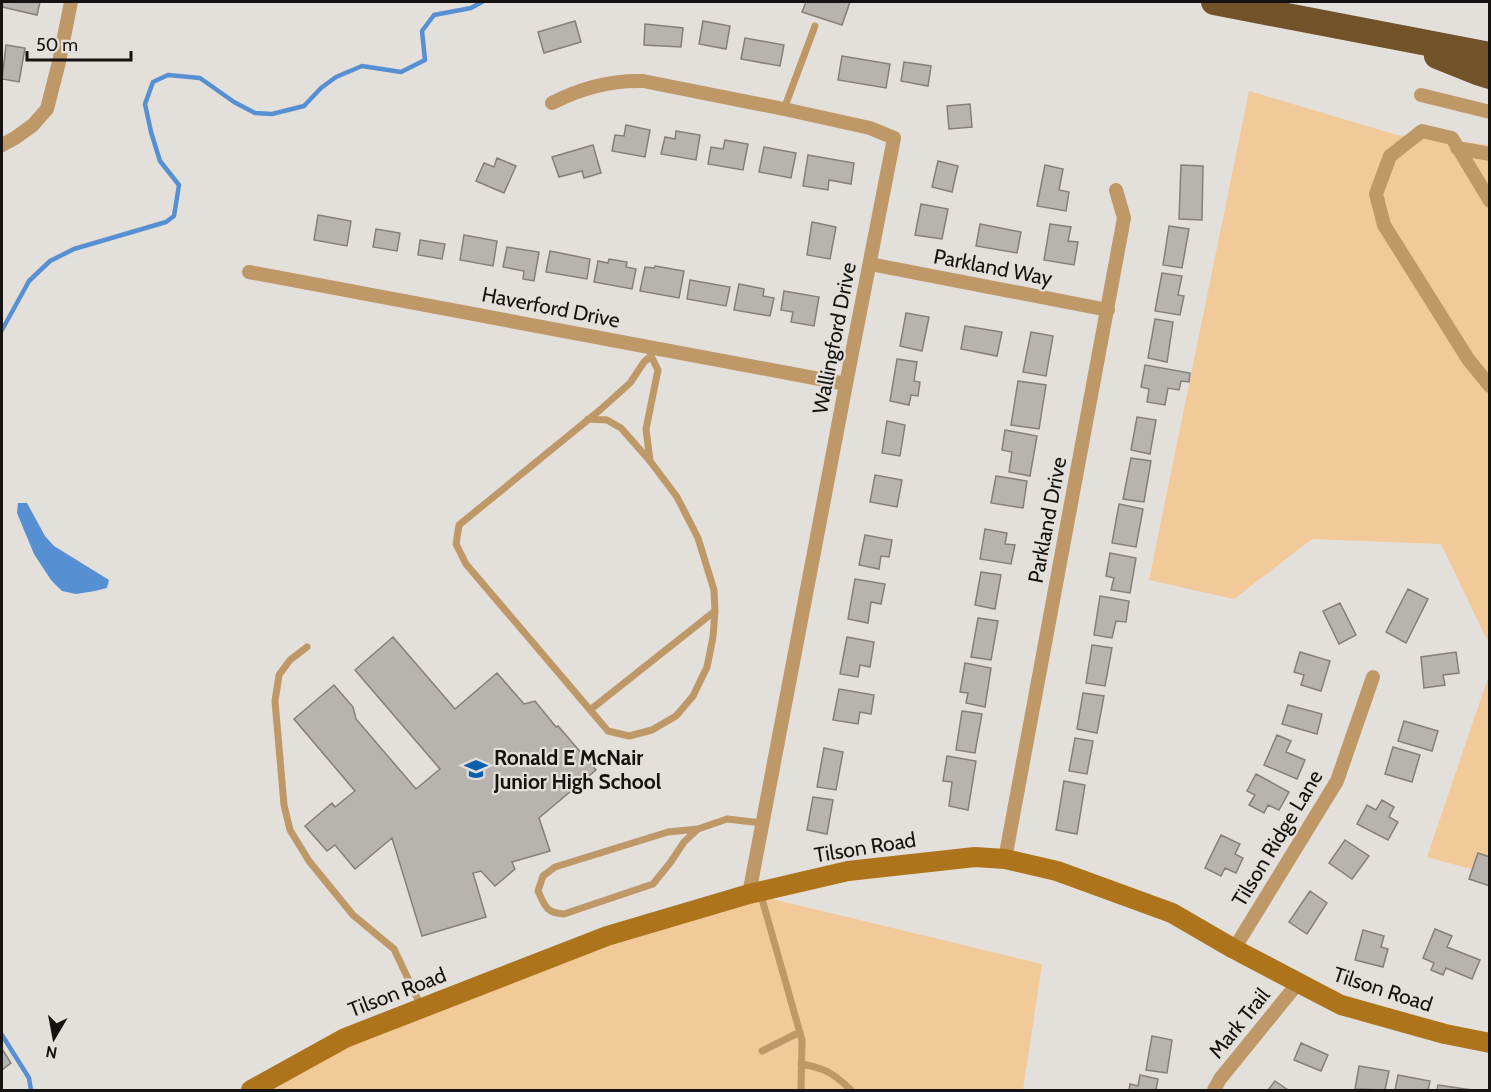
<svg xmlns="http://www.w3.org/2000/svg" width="1491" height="1092" font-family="Cabin,sans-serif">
	<rect width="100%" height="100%" fill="#e3dfda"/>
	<path fill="#f2c999" d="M1249,91L1397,135L1489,145V644L1441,544L1312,539L1234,599L1149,580Z
		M1489,675V874L1427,857Z
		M752,894L1042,964L1023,1090H260L479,975Z"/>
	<path fill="#5790d2" d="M18,503H27L45,536L54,546L109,580L107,588L95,591L76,594L62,591L51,580L34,554L17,513Z"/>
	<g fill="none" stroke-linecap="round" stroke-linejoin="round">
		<path stroke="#5790d2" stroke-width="4.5" d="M2,330L29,281L50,261L74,249L166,222L174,216L179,185L160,161L151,132L145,104L153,82L168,75L200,78L234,102L255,113L272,114L304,106L321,88L336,77L362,66L401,72L425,60L422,31L434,15L471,8L482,2
			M2,1035L29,1078L31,1090"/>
	</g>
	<path fill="#b7b3ae" stroke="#837f7a" stroke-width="1.5" d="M3,2H40L37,15L2,7Z
		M806,2H850L842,25L802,12Z
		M575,21L581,42L544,53L538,32Z
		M703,21L730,26L726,49L699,44Z
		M645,24L683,28L681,47L644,45Z
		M745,38L784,45L780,66L741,59Z
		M6,45L25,48L19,82L2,79Z
		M842,56L890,64L886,88L838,80Z
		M904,62L931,66L928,86L901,81Z
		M970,104L972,127L949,129L947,106Z
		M626,125L650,130L645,157L612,151L615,135L624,136Z
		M676,131L700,135L696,160L661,154L665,137L675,139Z
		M725,140L748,144L743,170L708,164L711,147L723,149Z
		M593,145L601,173L584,178L582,171L559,177L552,157Z
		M764,147L796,153L791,178L759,172Z
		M808,155L854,163L851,184L829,180L828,190L803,186Z
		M497,158L516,166L504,193L476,181L484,163L494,167Z
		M938,161L958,166L952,192L932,187Z
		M1045,165L1063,169L1059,190L1069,192L1066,211L1037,206Z
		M1181,165L1203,166L1202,220L1179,219Z
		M921,204L948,209L942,239L915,235Z
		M318,215L351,221L347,246L314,240Z
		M812,222L836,227L830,259L807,255Z
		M980,224L1021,232L1017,253L976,246Z
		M1050,224L1071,227L1068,241L1078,242L1074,265L1044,260Z
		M1169,226L1189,229L1182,268L1163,265Z
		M376,229L400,233L397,251L373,247Z
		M464,235L497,241L493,266L460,260Z
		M420,240L445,244L442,259L418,255Z
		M507,247L539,252L534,281L523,279L524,271L503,267Z
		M550,251L590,259L587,279L546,272Z
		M609,259L627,262L626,267L636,269L632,289L594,282L598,261L608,263Z
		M655,266L684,271L679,298L640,291L645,267L654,268Z
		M1162,273L1182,276L1178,295L1184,296L1180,315L1155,311Z
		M690,280L730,287L726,306L687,299Z
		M739,284L764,289L763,296L774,298L770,316L734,310Z
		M784,291L819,297L814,326L791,322L793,312L781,310Z
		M906,313L929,317L922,351L900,346Z
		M1155,319L1173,322L1167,362L1148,358Z
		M965,326L1002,332L997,356L961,349Z
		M1031,332L1053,336L1046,376L1023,372Z
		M897,359L917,362L914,381L920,382L918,396L911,395L909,405L890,401Z
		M1145,365L1190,373L1189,382L1181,381L1179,390L1168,388L1165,405L1147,402L1149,389L1141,387Z
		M1018,381L1046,385L1039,429L1011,425Z
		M1137,417L1156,420L1150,454L1131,450Z
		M887,421L905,425L900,456L882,453Z
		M1005,430L1037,436L1030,476L1009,472L1012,452L1002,450Z
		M1131,458L1151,461L1144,502L1123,499Z
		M875,475L902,480L897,507L870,502Z
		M996,476L1027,481L1023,508L991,503Z
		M1119,504L1143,509L1136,547L1112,543Z
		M985,529L1007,533L1005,544L1015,545L1011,564L980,559Z
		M865,535L892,540L889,557L881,556L879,569L859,565Z
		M1110,553L1136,558L1130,593L1111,590L1114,578L1106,576Z
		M981,572L1001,575L995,609L975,605Z
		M855,579L885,584L881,604L871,602L868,623L848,619Z
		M1408,589L1428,599L1406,643L1386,632Z
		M1100,596L1129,601L1126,622L1116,621L1112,638L1094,635Z
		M1340,603L1356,635L1339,644L1323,611Z
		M978,618L998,621L991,660L971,657Z
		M393,637L455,709L497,673L524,704L535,701L556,727L558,726L596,770L539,818L550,851L512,862L515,869L495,886L481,871L473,873L486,917L422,936L392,838L355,869L335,845L327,851L305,826L332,803L335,807L355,791L294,719L334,685L353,707L356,719L416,789L440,769L355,670Z
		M847,637L874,642L870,667L860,665L858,677L840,674Z
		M1092,645L1112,648L1105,686L1086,683Z
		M1300,652L1330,661L1321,691L1301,685L1304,675L1294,672Z
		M1456,652L1459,673L1443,675L1445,685L1424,688L1421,657Z
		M965,663L991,668L985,707L966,703L968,693L960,692Z
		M839,689L874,695L871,714L860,712L858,724L833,720Z
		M1083,693L1104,696L1097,733L1077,729Z
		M1288,705L1322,714L1317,734L1282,724Z
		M962,711L982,714L975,753L956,750Z
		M1404,721L1438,731L1432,751L1398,741Z
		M1277,735L1291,741L1286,752L1305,760L1297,779L1264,765Z
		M1075,738L1093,741L1087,774L1069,771Z
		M1393,747L1420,755L1412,782L1385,774Z
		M824,748L843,752L836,790L817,787Z
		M947,756L976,761L968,810L949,806L952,782L943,781Z
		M1256,774L1289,792L1279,810L1268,805L1264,813L1249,805L1255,795L1247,791Z
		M1064,781L1085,785L1077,834L1056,830Z
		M813,797L833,800L827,834L807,830Z
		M1382,800L1394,807L1389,817L1398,822L1388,840L1357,824L1367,805L1376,810Z
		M1221,835L1240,844L1235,854L1243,858L1236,873L1225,868L1221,876L1205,868Z
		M1345,840L1369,856L1352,879L1329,863Z
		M1478,853L1490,857V886L1469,879Z
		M1310,891L1327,903L1307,934L1289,922Z
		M1435,929L1452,936L1447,947L1480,960L1472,979L1446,968L1443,975L1431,970L1434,963L1423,958Z
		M1363,930L1384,936L1381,947L1388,949L1383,967L1355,960Z
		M1152,1036L1172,1040L1167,1073L1146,1070Z
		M1301,1043L1328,1055L1321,1071L1294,1060Z
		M2,1049L11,1063L2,1070Z
		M1359,1066L1389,1071L1385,1090L1355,1089Z
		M1140,1075L1158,1079L1156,1090H1129L1130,1084L1138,1086Z
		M1398,1075L1430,1081L1428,1090H1395Z
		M1275,1081L1288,1090H1268Z
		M1438,1085L1472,1090H1437Z"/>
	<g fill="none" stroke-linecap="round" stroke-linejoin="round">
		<path stroke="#bf9868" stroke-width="7" d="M784,109L815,26
			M588,419L607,420L621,428L650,461L677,497L698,538L714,590L715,611L713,637L707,667L693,696L676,716L652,730L629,736L608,731L466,564L456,544L459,525L600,410L630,383L644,362L651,356
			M650,461L646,429L658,370L651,356L652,352
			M307,647L290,660L279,675L275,701L284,805L290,830L309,861L353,915L394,949L421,1006
			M590,710L715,611
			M698,829L684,842L670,863L653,884L564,914C546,913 545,906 538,891L543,876L555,867L668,832L698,829L727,819L762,823
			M760,892L802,1040L801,1090
			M762,1051L800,1032
			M801,1064C826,1068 834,1074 851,1090"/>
		<path stroke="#bf9868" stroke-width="14" d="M1421,95L1490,112
			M552,103C581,88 610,80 643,81L784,109L870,128L894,138L846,384L749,894
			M2,145L15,138L33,125L47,109L59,62L71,2
			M1457,148L1490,154
			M1490,201L1452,138L1422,131L1390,156L1376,194L1384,225L1468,359L1490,386
			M870,264L1108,310
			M249,272L846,384
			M1005,859L1124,218L1116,190
			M1234,949L1337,781L1373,677
			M1214,1090L1220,1079L1298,983"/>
		<path stroke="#ad741c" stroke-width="20" d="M251,1090L345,1038L607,936L749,894L848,871L975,857L1005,859L1057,871L1172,913L1234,949L1341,1005L1445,1034L1490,1043"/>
		<path stroke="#715229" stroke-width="26" d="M1214,2L1490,55
			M1437,56L1477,72L1490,76"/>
	</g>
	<defs>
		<g id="school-bare" transform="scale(1.8)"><path d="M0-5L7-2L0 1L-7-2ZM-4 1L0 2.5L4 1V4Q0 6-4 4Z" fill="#0c5fad" stroke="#e3dfda" stroke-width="2.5" paint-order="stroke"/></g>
	</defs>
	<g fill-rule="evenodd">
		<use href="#school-bare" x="476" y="769"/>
	</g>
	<g text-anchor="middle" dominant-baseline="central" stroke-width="4.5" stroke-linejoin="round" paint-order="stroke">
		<g font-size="21" fill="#151312" stroke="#e3dfda">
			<text transform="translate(993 267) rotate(11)">Parkland Way</text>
			<text transform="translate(551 307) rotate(11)">Haverford Drive</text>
			<text transform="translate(834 338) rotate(-79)">Wallingford Drive</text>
			<text transform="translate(1047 520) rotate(-79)">Parkland Drive</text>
			<text transform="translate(1277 838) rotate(-59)">Tilson Ridge Lane</text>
			<text transform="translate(865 847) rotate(-9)">Tilson Road</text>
			<text transform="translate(1383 989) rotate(18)">Tilson Road</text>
			<text transform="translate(397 992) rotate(-21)">Tilson Road</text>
			<text transform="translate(1239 1023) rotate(-51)">Mark Trail</text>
		</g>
		<g font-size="21" font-weight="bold" fill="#151312" stroke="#e3dfda" text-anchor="start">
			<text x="494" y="757">Ronald E McNair<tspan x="494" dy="24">Junior High School</tspan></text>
		</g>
	</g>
	<rect width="1491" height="1092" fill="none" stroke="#151312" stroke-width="6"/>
	<g transform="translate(54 1038) rotate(190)" stroke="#e3dfda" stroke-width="4.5" paint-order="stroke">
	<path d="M0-4.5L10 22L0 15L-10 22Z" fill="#151312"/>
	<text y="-9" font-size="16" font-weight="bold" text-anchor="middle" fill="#151312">N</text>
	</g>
	<path d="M27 51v9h104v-9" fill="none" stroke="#151312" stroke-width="3"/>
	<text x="36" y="51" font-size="18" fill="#151312" stroke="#e3dfda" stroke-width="4.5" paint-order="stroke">50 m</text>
</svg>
